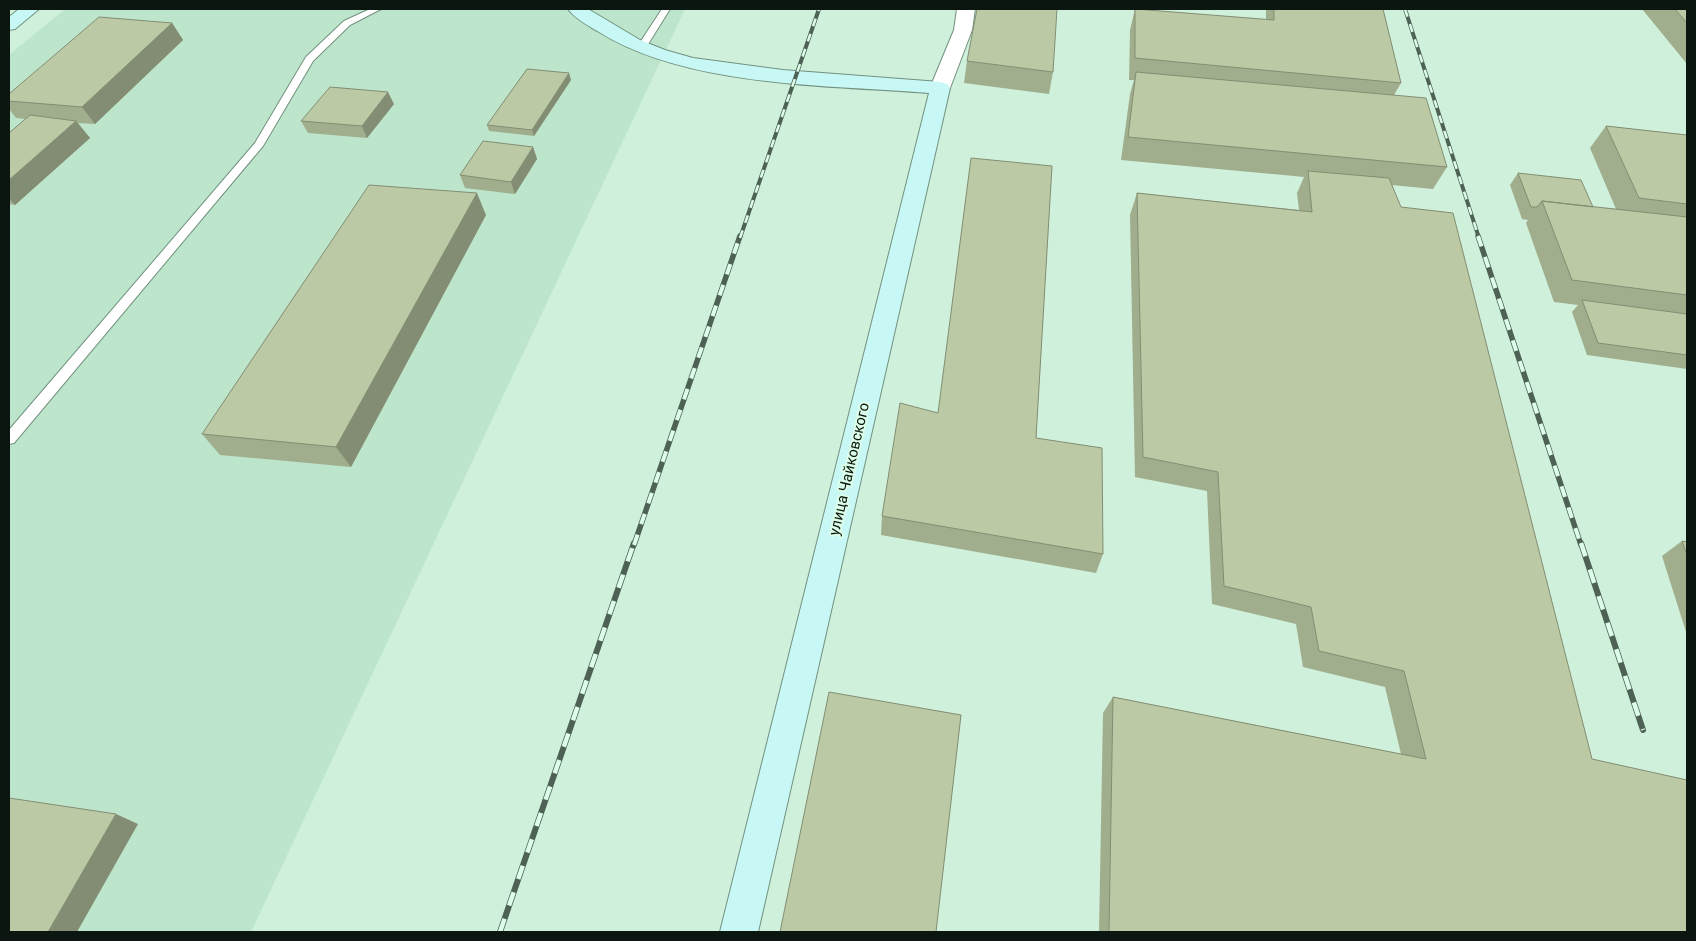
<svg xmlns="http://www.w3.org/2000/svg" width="1696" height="941" font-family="Roboto,sans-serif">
	<rect width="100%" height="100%" fill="#cff0db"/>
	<path fill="#bce5cc" d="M65,9H685L251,932H9V55Z"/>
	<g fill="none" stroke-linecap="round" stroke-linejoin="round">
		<g stroke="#72917e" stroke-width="2">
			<path id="lane" d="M370,9H381L350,25L313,61L263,146L14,443L9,444V430L255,143L306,57L344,21Z
				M662,9H670L645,49H639L637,47Z"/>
		</g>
		<g stroke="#72917e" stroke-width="2">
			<path id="street" d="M957,9H975L972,30L950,88L947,92H933L930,88L954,30Z"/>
		</g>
		<g stroke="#72917e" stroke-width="2">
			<path id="secondary" d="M19,9H39L15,29L9,30V17Z
				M568,9H588L640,40L665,50L693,58L783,70L940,82L947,84L950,88L758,932H720L929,93C826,85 687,87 599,32C589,26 575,19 568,9Z"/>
		</g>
		<use href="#lane" fill="#fff" fill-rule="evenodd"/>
		<use href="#street" fill="#fff" fill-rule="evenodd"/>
		<use href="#secondary" fill="#c8f8f6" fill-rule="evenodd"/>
		<g stroke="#4e6155" stroke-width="4">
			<path id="rail-far2" d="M1405,9L1479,238
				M740,238L819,9"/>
		</g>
		<g stroke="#4e6155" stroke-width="5.5">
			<path id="rail-far1" d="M1478,236L1581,545
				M634,545L740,236"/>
		</g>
		<g stroke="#4e6155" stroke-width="6">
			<path id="rail" d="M1581,543L1643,730
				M500,932L634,543"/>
		</g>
		<use href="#rail-far2" stroke="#dcfee9" stroke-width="2.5" stroke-dasharray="8" stroke-linecap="butt"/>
		<use href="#rail-far1" stroke="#dcfee9" stroke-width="4" stroke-dasharray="11" stroke-linecap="butt"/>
		<use href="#rail" stroke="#dcfee9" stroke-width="4.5" stroke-dasharray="14" stroke-linecap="butt"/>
	</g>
	<path fill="#a1ae8d" d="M1135,9L1266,20V9H1383L1401,83L1394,95L1447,167L1433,189L1392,185L1592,759L1687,932H1099L1103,713L1113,697L1401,754L1385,687L1303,667L1296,624L1212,604L1207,491L1135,477L1130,215L1137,193L1299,210L1297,193L1304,177L1121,160L1130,94L1134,80H1129L1130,30Z
		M1642,9H1687V64Z
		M172,23L183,40L95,124L78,123L90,138L15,205L9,204V133L26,119L16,118L9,109V94Z
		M967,61L1053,72L1049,94L964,83Z
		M571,80L534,136L489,131L487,125Z
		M394,104L367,138L308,133L301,121Z
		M1606,126L1687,135V369L1587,355L1572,312L1578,305L1554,302L1526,223L1528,220L1522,219L1510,185L1518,173L1593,207L1616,209L1590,148Z
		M533,147L537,159L515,194L465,188L460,175Z
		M486,215L351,467L220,455L202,434Z
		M1036,438L1103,554L1096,573L881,535L882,516Z
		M1682,541L1687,542V635L1662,556Z"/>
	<path fill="#838d73" d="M172,23L183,40L95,124L82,107Z
		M569,73L571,80L534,136L532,130Z
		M388,92L394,104L367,138L362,126Z
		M76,121L90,138L15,205L9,198V180Z
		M533,147L537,159L515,194L511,182Z
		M477,193L486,215L351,467L336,447Z
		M116,814L138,824L77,932H48Z"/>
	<path fill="#bbcaa4" stroke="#838d73" d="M977,9H1057L1053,72L967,61Z
		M1135,9L1274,20V9H1383L1401,83L1135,58Z
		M1675,9H1687V23Z
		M99,17L172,23L82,107L9,101V94Z
		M527,69L569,73L532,130L487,125Z
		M1136,72L1426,98L1447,167L1128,137Z
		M330,87L388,92L362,126L301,121Z
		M30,115L76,121L9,180V133Z
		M1606,126L1687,135V204L1639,198Z
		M483,141L533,147L511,182L460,175Z
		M971,158L1052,166L1036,438L1102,448L1103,554L882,516L900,403L938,413Z
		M1308,171L1389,178L1401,207L1453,213L1592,759L1687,780V932H1109L1113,697L1426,759L1404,671L1319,651L1311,607L1224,586L1218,472L1143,457L1137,193L1312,212Z
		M1518,173L1581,180L1593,207L1542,201L1537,207H1531Z
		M369,185L477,193L336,447L202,434Z
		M1542,201L1687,217V295L1572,280Z
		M1582,300L1687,314V355L1598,343Z
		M1682,541L1687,542V555Z
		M829,692L961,715L936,932H780Z
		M9,798L116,814L48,932H9Z"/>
	<g text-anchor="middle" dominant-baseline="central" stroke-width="4" stroke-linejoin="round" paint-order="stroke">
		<g font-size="15" fill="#0a160f" stroke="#dcfee9">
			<text transform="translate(849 469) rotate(-77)">улица Чайковского</text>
		</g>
	</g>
	<rect width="1696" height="941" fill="none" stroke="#0a160f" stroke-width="20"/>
</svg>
